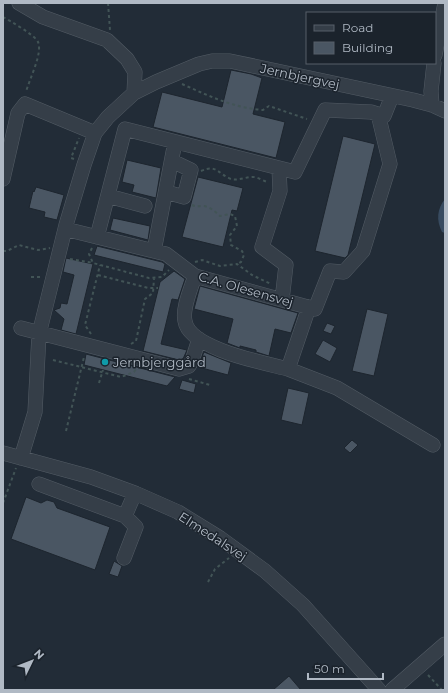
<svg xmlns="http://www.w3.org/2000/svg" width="448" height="693" font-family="Montserrat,sans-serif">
	<rect width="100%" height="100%" fill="#222c37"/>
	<path fill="#384b60" d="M445,199V233L442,232C436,220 437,209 445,199Z"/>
	<path fill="#4a5663" stroke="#1d252e" d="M231,70L251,74L262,78L253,114L285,122L276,158L153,127L162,92L222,107Z
		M343,136L375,144L348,255L345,258L315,251Z
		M127,160L161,168L156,198L132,192L134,185L122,182Z
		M198,177L243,188L237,211L232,210L223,247L182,237Z
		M36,187L64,195L57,220L44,217L45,212L29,208L33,191L34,192Z
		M113,218L150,226L148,240L110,230Z
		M97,246L162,262L165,264L163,272L94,255Z
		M66,258L93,264L76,334L61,330L64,319L54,310L60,308L61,303L67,304L74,275L63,272Z
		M174,271L185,279L178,300L172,299L161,344L187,350L183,359L179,360L143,351L160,282Z
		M200,286L298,313L291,333L275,329L269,356L256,352V350L240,346V348L227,343L233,319L194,309Z
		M367,309L388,314L374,376L352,371Z
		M327,323L335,326L331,334L323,331Z
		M323,340L337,348L330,362L315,354Z
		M204,352L231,363L228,375L198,367Z
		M86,354L175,377L167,386L84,365Z
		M182,380L196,384L194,393L179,389Z
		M288,388L309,393L302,425L281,420Z
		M352,440L358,445L350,453L344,448Z
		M26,497L41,503L47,500L54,502L57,508L110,527L95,570L11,539Z
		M114,561L122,566L118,577L109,574Z
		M289,676L301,690H273Z"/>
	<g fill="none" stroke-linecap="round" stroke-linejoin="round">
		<g stroke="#535c65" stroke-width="15">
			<path id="minor" d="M19,3L43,17L107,40L127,59L135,72L134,93
				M435,55L445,3
				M432,105L431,91L434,63
				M279,168L280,191L262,247L286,265L282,300
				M3,179L18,113L25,104L95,133
				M166,192L184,197L191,170L172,161
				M108,196L145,206
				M65,229L166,254L195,276L315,309L330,271L344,272L363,251L390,164L378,114
				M97,237L125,129L295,172L325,110L371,112L384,116L392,96
				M154,251L175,142
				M195,276C191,288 182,309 185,321C189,349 265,363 288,369L309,307
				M21,328L179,369L189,366L192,361L199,339
				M288,369L337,388L433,445
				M3,453L91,477L135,493L178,512L220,538L265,571L303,605L379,690
				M21,458L35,412L39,334L66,225L84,165L95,133L108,117L134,93L156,82L199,64L212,61H230L413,100L432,105L445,111
				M39,484L125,516L135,493
				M124,558L136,527L125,516
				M392,690L445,644"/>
		</g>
		<path stroke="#425456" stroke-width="2" stroke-dasharray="3 3" stroke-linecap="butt" d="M108,3L110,30
			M3,17C10,21 35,35 38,42C43,53 29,80 26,92
			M182,84C209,96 234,108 263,110L269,106L307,119
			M74,159L71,158L79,138
			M201,171C217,164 218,174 231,179C238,181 245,177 253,177C258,177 263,181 268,182
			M192,205C196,207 198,206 202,206C210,206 215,212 220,216L230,214L235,216L237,226L230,235L231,245L242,251L244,255L241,262L237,264
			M92,248L89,254L93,263L149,278L162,277L169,270
			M3,251H7L19,245L38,250L50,248
			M70,259L93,263
			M195,262L202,260L220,266L237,264L252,275L271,284
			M98,275L148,288H158
			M31,277H41
			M91,334L85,325L100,265
			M131,344L136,341L145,299L153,293L154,278
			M53,360L121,377L134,372L136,369
			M189,379L210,385
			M99,383L103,370
			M66,431L84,357
			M3,503L16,468
			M208,582L215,569L229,558
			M428,675L442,690"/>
		<use href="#minor" stroke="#353e48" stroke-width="14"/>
	</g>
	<circle fill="#0f9aa8" stroke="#1b232c" stroke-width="1.5" cx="105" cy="362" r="4"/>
	<g text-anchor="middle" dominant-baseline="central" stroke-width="3" stroke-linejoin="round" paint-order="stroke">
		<g font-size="13" fill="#b0b9c4" stroke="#1b232c">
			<text transform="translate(300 76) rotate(12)">Jernbjergvej</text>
			<text transform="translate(246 289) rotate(16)">C.A. Olesensvej</text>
			<text transform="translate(213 536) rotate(33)">Elmedalsvej</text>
		</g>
		<g font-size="13" fill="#b0b9c4" stroke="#1b232c" text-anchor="start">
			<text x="113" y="362">Jernbjerggård</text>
		</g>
	</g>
	<rect width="448" height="693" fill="none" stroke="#b0b9c4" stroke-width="8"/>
	<rect x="306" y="12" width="130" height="52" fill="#1b232c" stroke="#575f69"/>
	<rect x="314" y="25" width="20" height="6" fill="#353e48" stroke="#575f69"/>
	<text x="342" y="32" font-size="12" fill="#b0b9c4">Road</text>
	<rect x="314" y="42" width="20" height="12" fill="#4a5663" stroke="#575f69"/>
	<text x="342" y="52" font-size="12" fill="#b0b9c4">Building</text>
	<g transform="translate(32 661) rotate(47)" stroke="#1b232c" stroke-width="3" paint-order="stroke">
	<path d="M0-3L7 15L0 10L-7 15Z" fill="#b0b9c4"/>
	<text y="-6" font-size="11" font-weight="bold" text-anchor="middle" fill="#b0b9c4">N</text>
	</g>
	<path d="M308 673v6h75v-6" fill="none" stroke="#b0b9c4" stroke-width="2"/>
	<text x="314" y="673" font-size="12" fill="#b0b9c4" stroke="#1b232c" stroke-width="3" paint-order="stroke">50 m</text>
</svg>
